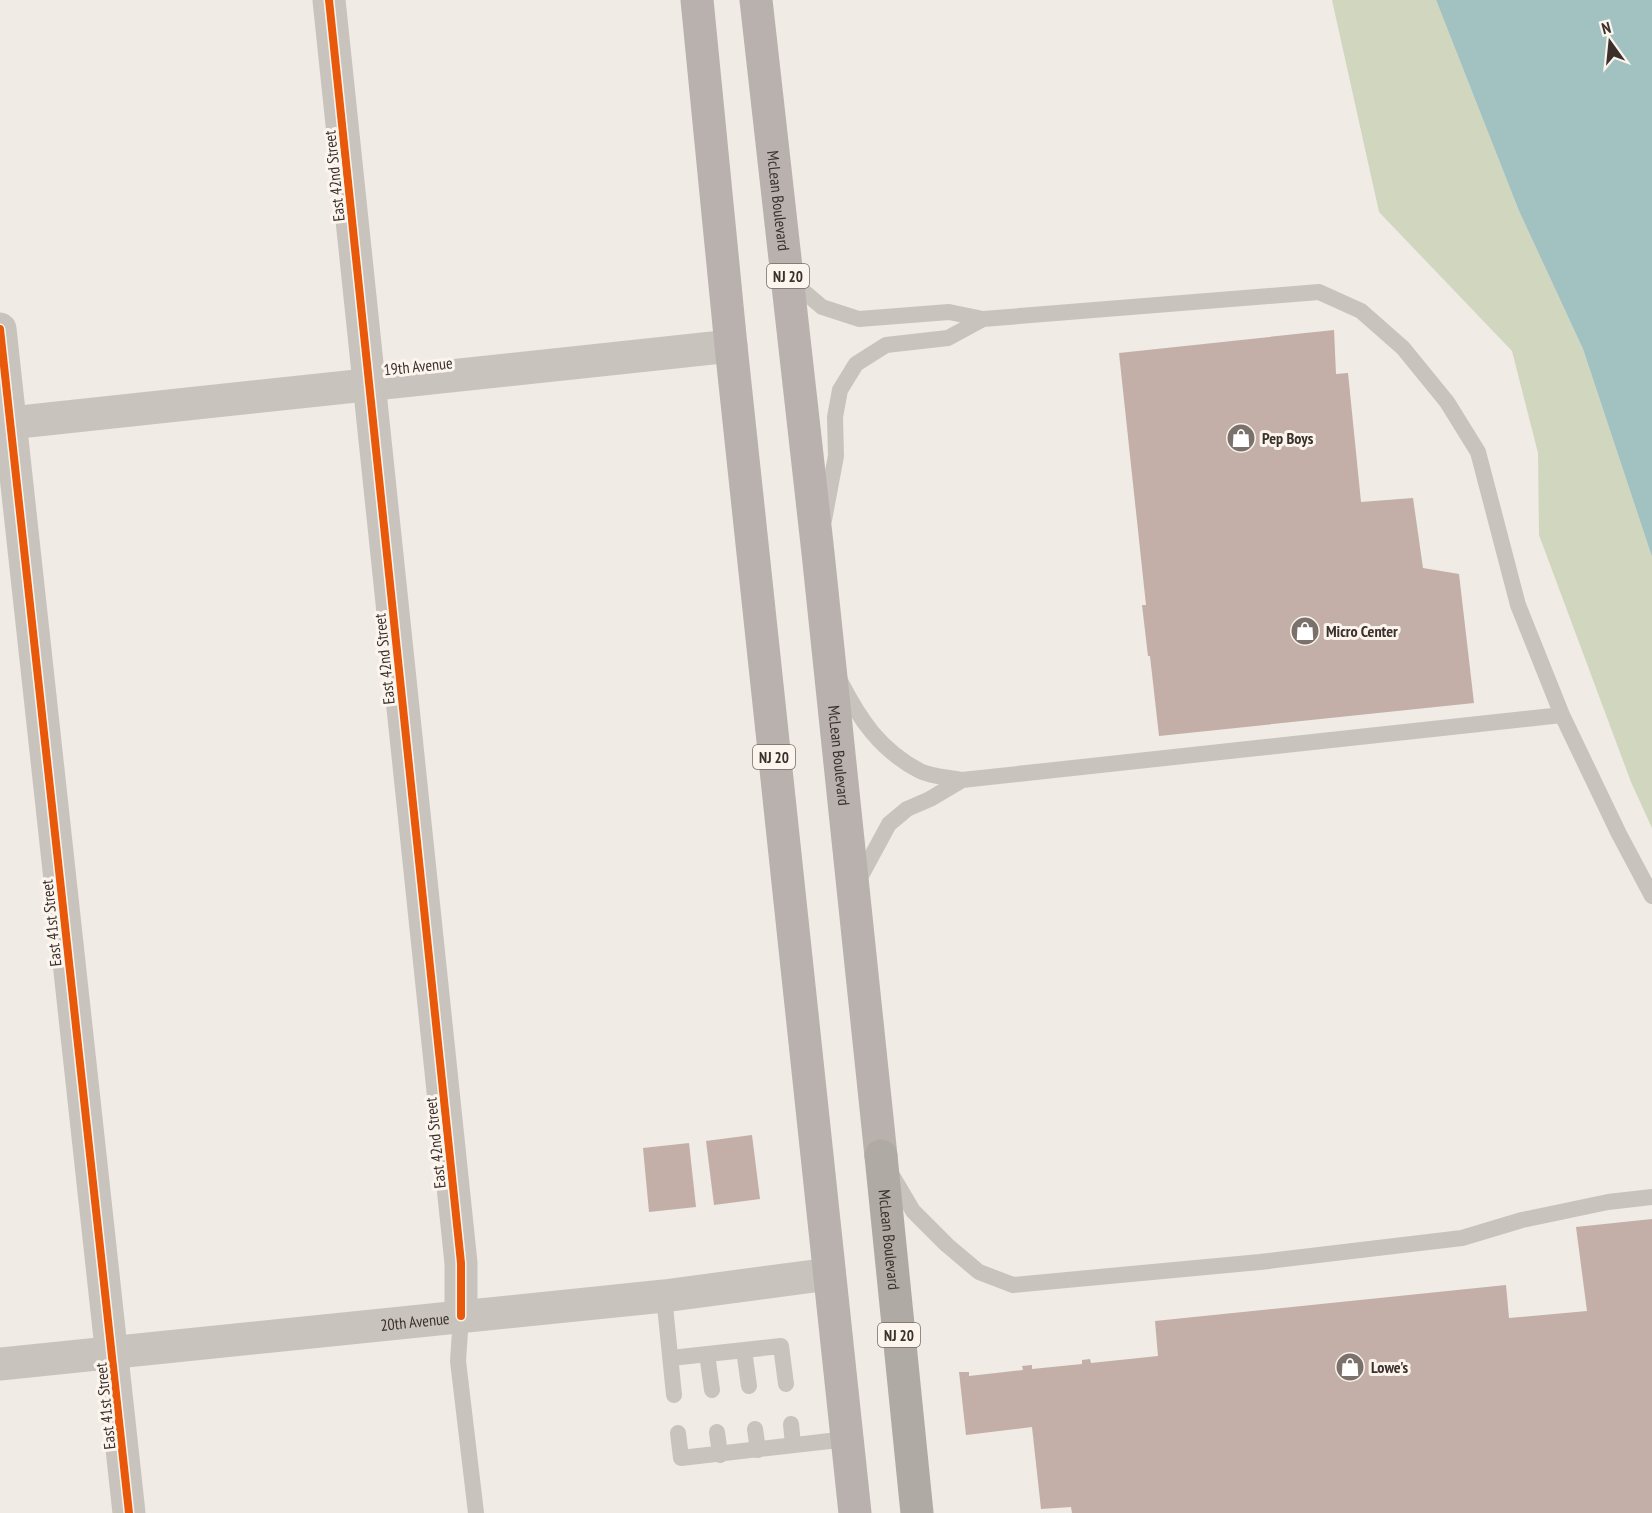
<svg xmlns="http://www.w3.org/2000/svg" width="1652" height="1513" font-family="'PT Sans Narrow',sans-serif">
	<rect width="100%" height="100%" fill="#f0ebe5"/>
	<path fill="#d1d6bf" d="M1332,0H1436L1519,211L1583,349L1652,557V828L1631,782L1539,535L1538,453L1512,351L1379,212Z"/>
	<path fill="#a1c2c1" d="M1436,0H1652V557L1583,349L1519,211Z"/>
	<path fill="#c3afa7" d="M1334,330L1336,374L1348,373L1361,502L1413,498L1423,568L1459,574L1474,703L1159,736L1150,656H1148L1142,605H1146L1119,353Z
		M752,1135L760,1199L714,1205L706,1141Z
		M689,1143L696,1207L649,1212L643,1148Z
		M1652,1219V1513H1072L1071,1507L1041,1509L1032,1427L966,1435L959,1372H969V1376L1023,1370L1022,1366L1032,1365V1369L1082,1364V1360L1090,1359L1091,1363L1158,1356L1155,1321L1506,1285L1509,1318L1587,1311L1576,1227Z"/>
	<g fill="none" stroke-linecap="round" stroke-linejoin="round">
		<path stroke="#c9c3be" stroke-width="16" d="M789,279L822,307L859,319L949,312L983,319L1319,292L1361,311L1403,348L1447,402L1478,452L1518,605L1562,715L1619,834L1652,896
			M824,520L836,456L835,417L840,390L856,364L886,345L948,338L983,319
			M840,681C860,720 880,750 920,771C932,777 949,777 962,780L1562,715
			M856,885L889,824L907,809L930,799L962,780
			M890,1172L913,1211L947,1245L979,1272L1013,1285L1260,1262L1462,1238L1522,1220L1608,1202L1652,1197
			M664,1296L674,1395
			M461,1316L458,1361L476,1513
			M744,1350L749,1386
			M707,1354L712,1390
			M671,1358L781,1346L786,1384
			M791,1424L793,1445
			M755,1429L758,1450
			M717,1432L720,1455
			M678,1433L681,1458L847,1439"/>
		<g stroke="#c9c3be" stroke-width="33">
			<path d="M329,0L461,1263V1316"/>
			<path d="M0,329L129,1513"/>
			<path d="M0,424L731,346"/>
			<path id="s1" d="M0,1364L664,1296L829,1274"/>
		</g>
		<g stroke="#b8b1ad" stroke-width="33">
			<path d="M697,0L731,346L855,1513"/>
			<path id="s2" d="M756,0L818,553L881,1156"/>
		</g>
		<path stroke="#afaaa4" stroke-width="33" id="s3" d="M881,1156L917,1513"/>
		<g stroke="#fbf5ee" stroke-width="11">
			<path id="cycleway" d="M329,0L461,1263V1316
				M0,329L129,1513"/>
		</g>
		<use href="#cycleway" stroke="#e8590c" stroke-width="8"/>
	</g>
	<defs>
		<g id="shop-disc" transform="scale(1.5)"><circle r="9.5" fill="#7a716c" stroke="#fbf5ee"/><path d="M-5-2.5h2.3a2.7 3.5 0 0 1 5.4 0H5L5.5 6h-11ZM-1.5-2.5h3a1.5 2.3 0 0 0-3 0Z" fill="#fff"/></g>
	</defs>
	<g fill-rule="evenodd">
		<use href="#shop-disc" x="1241" y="438"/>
		<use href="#shop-disc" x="1305" y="631"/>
		<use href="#shop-disc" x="1350" y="1367"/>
	</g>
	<g text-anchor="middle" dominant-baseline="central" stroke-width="6" stroke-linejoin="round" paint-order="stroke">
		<g fill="#fbf5ee" stroke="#756b66" stroke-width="1.5">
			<rect x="767" y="264" width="42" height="24" rx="4.5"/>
			<rect x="753" y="745" width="42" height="24" rx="4.5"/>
			<rect x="878" y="1323" width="42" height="24" rx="4.5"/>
		</g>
		<g font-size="15" font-weight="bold" fill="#3b302b">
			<text x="788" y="276">NJ 20</text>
			<text x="774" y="757">NJ 20</text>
			<text x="899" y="1335">NJ 20</text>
		</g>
		<g font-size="16" fill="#3b302b" stroke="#fbf5ee">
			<text transform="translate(334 176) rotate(-96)">East 42nd Street</text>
			<text stroke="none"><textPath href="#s2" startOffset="202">McLean Boulevard</textPath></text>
			<text transform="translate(418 366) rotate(-6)">19th Avenue</text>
			<text transform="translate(384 659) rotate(-96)">East 42nd Street</text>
			<text stroke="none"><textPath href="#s2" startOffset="760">McLean Boulevard</textPath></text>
			<text transform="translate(51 923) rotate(-96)">East 41st Street</text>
			<text transform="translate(435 1143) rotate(-96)">East 42nd Street</text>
			<text stroke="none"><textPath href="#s3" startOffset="84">McLean Boulevard</textPath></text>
			<text stroke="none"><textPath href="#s1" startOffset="417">20th Avenue</textPath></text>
			<text transform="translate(105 1406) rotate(-96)">East 41st Street</text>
		</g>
		<g font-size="16" font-weight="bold" fill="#3b302b" stroke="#fbf5ee" text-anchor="start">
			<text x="1262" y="438">Pep Boys</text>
			<text x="1326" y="631">Micro Center</text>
			<text x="1371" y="1367">Lowe's</text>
		</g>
	</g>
	<g transform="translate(1610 42) rotate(345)" stroke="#fbf5ee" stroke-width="4.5" paint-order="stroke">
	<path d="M0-4.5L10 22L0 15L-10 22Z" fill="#3b302b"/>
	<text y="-9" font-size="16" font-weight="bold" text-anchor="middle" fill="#3b302b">N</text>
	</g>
</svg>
